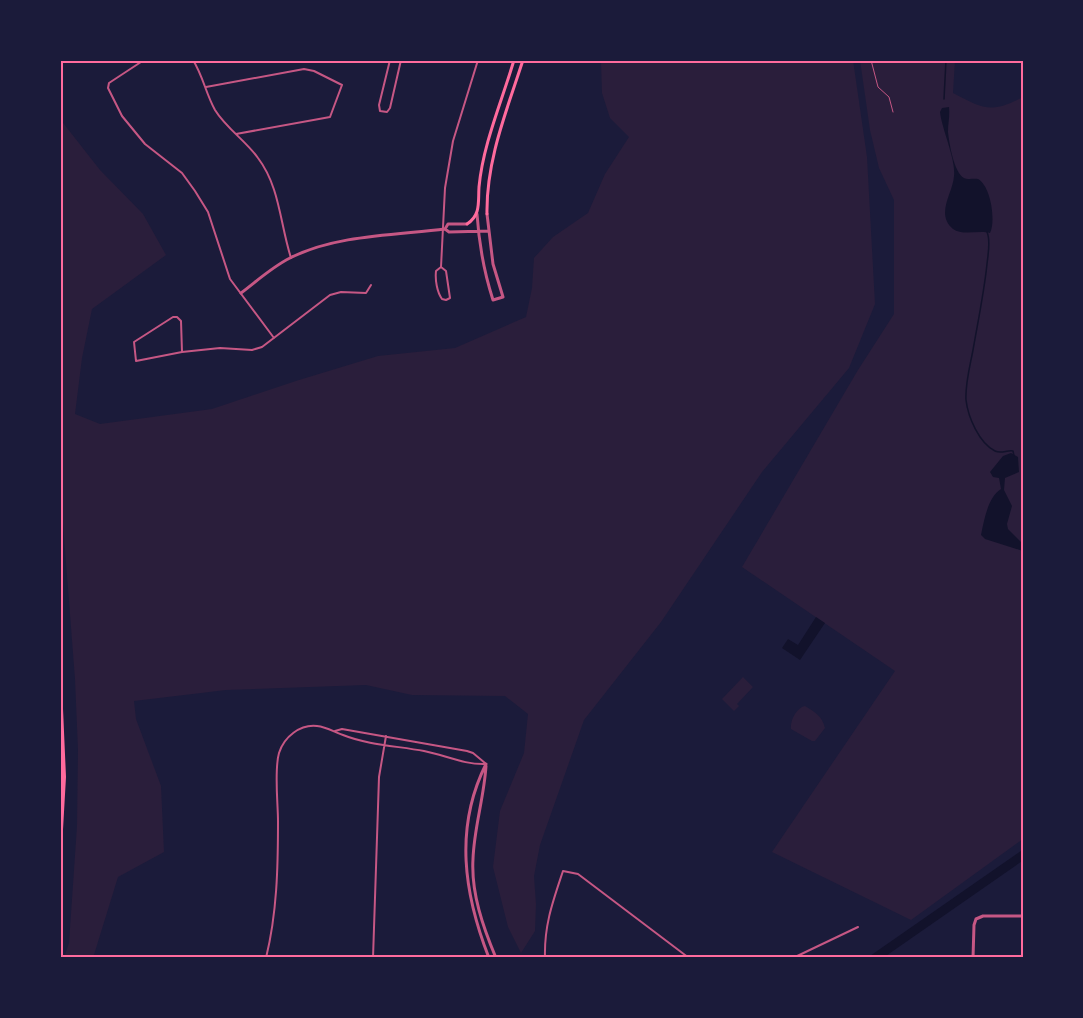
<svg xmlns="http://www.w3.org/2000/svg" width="1083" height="1018" font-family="'Source Sans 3',sans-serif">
	<rect width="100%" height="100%" fill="#1b1b3a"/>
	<path fill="#2a1e3b" d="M605,60H853L867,157L875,304L849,368L762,472L661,622L584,720L540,845L534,876L536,904L535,931L521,953L508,927L493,867L500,811L524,753L528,714L505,696L412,695L366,685L226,690L134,701L136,719L161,786L164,852L118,877L93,958H64L69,943L77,826L78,750L75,679L60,485V119L100,170L143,214L166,255L92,309L82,358L75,414L100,424L212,409L299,380L378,356L455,348L526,317L532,288L534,258L553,237L588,213L605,174L629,137L610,118L602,93L601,62Z
		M860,60H955L953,93C984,109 990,114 1023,97V839L911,920L772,852L895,671L742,567L858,370L894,314V200L879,168L870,130Z
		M743,677L753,687L737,704L739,706L734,711L722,699Z
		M805,706C815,712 822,716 825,728L815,741H812L791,729C790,721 796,708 805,706Z"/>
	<path fill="#12122b" d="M949,107C950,116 948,123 948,132C949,142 954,173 964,178C968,180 974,178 978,179C991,186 996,221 990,233C979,230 962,236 953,229C935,214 953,193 954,176C956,159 942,130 940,112L942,108Z
		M1011,453L1018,457L1019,472L1005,478L1004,490L1012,506L1007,524L1008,529L1023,544V551L985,539L981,535C984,520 988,497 1001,489L999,478L993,477L990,472L1003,456Z
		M816,617L825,623L800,660L782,648L788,639L798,645Z"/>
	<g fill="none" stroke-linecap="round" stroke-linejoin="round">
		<path stroke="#12122b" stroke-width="1.5" d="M944,99L946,60
			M987,232C991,241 988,254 987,264C984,293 978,321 973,350C970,366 965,384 966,400C968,417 979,443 995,451C1001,454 1007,450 1013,451L1014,456"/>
		<path stroke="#12122b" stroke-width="9" d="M875,958L1023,855"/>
		<path stroke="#c65784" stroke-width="1" d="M871,60L878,87L889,97L893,112"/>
		<path stroke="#c65784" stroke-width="2" d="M144,60L109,83L108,88L122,116L145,144L182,173L195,191L208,212L230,279L274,338
			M193,60C203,76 206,94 215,110C226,128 246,141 258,158C280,187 280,224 291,258
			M390,60L379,105L380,111L387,112L390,108L401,60
			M206,87L304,69L314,71L342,85L330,117L236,134
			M441,267L446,271L450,298L446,300L442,299C437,292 435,280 436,271L441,267L445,188L453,141L478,60
			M173,317H177L181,321L182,352L136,361L134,342Z
			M182,352L220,348L252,350L262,347L330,295L341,292L366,293L371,285
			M335,731L342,729L467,751L473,753L485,763
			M266,958C277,913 278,868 278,821C278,803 274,770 279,753C284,737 300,724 317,726C327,727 334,732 343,735C368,745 397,746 424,751C445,755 464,765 486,764
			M373,958L379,777L386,736
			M545,958C544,925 553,901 563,871L578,874L689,958
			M793,958L858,927"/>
		<path stroke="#c65784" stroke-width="3" d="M477,214C479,244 484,272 493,300L503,297L493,264L487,214
			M445,229L449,232L488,231
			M241,293C257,281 272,267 290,258C335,235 395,235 445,229L448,224H467
			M486,764C454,828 464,894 489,958
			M486,766C484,798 474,828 473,859C471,893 483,927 496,958
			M973,958L974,925L976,919L983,916H1023"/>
		<path stroke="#ff6b9d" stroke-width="3" d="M487,214C486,160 507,110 523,60
			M467,224C481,215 478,202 479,187C483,144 502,101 514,60"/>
		<path stroke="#ff6b9d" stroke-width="4" d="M60,686L64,777L60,847"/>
	</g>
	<rect width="1083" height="1018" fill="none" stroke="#1b1b3a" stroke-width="123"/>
	<rect x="62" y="62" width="960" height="894" fill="none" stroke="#ff6b9d" stroke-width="2"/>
</svg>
